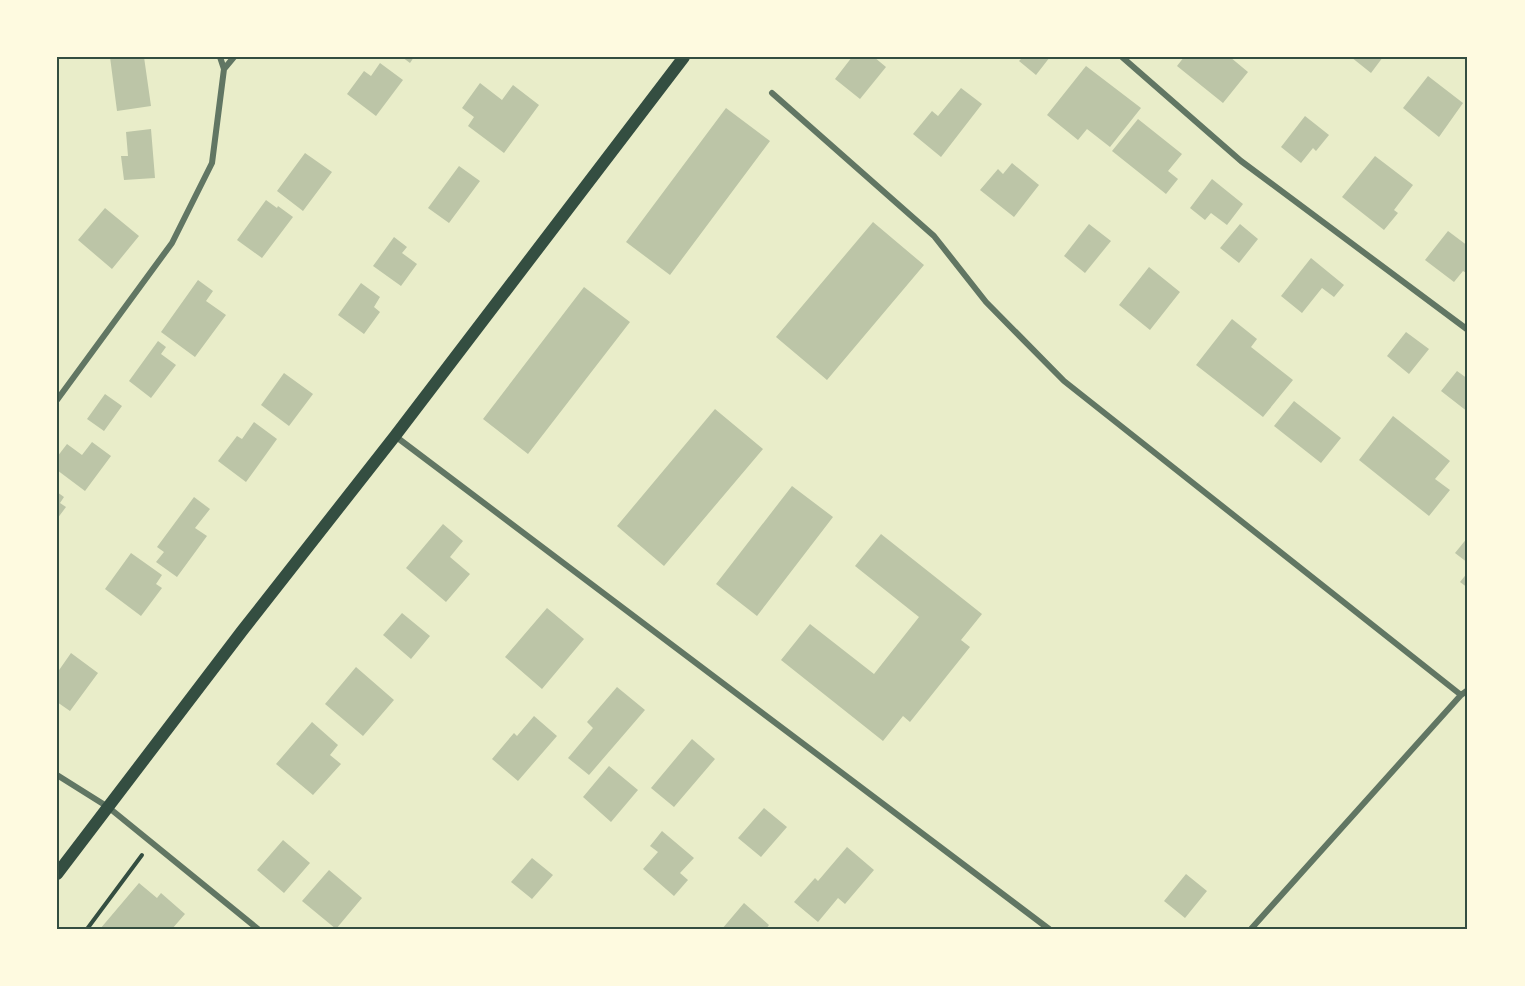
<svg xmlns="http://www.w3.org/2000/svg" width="1525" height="986" font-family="'Roboto Condensed',sans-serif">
	<rect width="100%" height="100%" fill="#e9edc9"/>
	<path fill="#bcc5a7" d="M110,57H144L151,106L117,111Z
		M402,57H414L410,63Z
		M852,57H874L886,67L860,99L835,79Z
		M1023,57H1050L1036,75L1019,61Z
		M1184,57H1230L1248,72L1223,103L1177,66Z
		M1351,57H1383L1371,73Z
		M380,63L403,80L376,116L347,94L364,71L371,76Z
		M1086,66L1141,108L1110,147L1087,129L1078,140L1047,115Z
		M1428,76L1463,103L1439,137L1403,108Z
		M480,83L502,100L513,85L539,105L504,153L468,126L474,117L462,108Z
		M961,88L982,104L941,157L913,134L932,111L938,116Z
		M726,108L770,141L670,275L626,242Z
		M1305,116L1329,135L1316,151L1313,148L1301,163L1281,147Z
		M1138,119L1182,154L1168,171L1178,179L1166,194L1112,151Z
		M151,129L155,178L124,180L121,156H128L126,132Z
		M305,153L332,172L303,211L277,191Z
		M1375,156L1413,185L1394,210L1398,213L1384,230L1342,197Z
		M1012,163L1039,185L1014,217L980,190L998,169L1003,174Z
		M459,166L480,181L449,223L428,208Z
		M1212,179L1243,204L1227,225L1211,213L1205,220L1190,208Z
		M266,200L277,208L278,206L293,217L262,258L237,240Z
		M105,208L139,236L112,269L78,240Z
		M873,222L924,265L827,380L776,337Z
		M1089,224L1111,241L1085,273L1064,256Z
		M1240,224L1258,239L1239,263L1220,248Z
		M1448,231L1468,246V274L1463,271L1454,282L1425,260Z
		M394,237L407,247L402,253L417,264L401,286L373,266Z
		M1311,258L1344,285L1334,297L1322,288L1302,313L1281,296Z
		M1149,267L1180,292L1150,330L1119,305Z
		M198,280L213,291L206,301L226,315L195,357L161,332Z
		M361,283L380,297L374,307L380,312L364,334L338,315Z
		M584,287L630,322L528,454L483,419Z
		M1232,319L1257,339L1251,347L1293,380L1263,417L1196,365Z
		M1406,332L1429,349L1409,374L1387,356Z
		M158,341L166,347L161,354L176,365L151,398L129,381Z
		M1457,371L1468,379V412L1441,391Z
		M284,373L313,394L289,426L261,405Z
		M105,394L122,406L104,431L87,419Z
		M1294,401L1341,438L1321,463L1274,426Z
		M715,409L763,449L664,566L617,526Z
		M1393,416L1450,461L1435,479L1450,490L1429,516L1359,460Z
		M254,422L277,439L246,482L218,461L237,436L242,439Z
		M92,442L111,456L85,491L57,470V457L67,444L82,455Z
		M792,486L833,517L757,616L716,584Z
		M57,492L64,497L60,503L66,507L57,519Z
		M194,497L210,509L195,528L207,536L177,577L156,562L164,552L157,547Z
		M443,524L463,541L450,557L470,574L446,602L406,568Z
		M881,534L982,614L961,640L970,647L910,722L903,716L883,741L781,660L810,624L874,674L919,617L855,566Z
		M1468,537V563L1455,553Z
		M131,553L162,575L156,584L162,588L141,616L105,589Z
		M1468,572V588L1460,582Z
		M547,608L584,639L542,689L505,657Z
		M402,613L430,636L411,659L383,635Z
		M71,653L98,673L70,711L57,702V673Z
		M356,667L394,700L363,736L325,704Z
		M617,687L645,710L589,775L568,758L593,728L587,722Z
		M534,716L557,736L518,781L492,759L514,733L517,736Z
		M312,722L338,745L330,755L341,764L313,795L276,764Z
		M692,739L715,759L674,807L651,788Z
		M609,766L638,790L611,822L583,797Z
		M764,808L787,827L761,857L738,838Z
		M662,831L694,858L680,873L688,880L674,896L643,869L658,852L650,846Z
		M283,840L310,863L284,893L257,870Z
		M847,847L874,870L845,904L838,898L818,922L794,902L815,878L818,881Z
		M532,858L553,875L532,899L511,882Z
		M329,870L362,898L336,929L302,901Z
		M1186,874L1207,891L1185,918L1164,901Z
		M139,883L157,898L161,893L185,914L172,929H100Z
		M744,903L769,925L766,929H722Z"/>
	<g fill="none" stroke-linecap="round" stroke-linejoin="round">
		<path stroke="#344e41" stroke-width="4" d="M87,929L142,855"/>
		<path stroke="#617663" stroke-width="6" d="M220,57L224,69
			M1122,57L1241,161L1468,330
			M772,93L934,236L986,302L1064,381L1461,695
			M57,400L172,243L212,163L224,69L234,57
			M395,436L1049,929
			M57,775L108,807L258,929
			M1251,929L1461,695L1468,690"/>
		<path stroke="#344e41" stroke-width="12" d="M57,874L242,631L395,436L684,57"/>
	</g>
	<rect width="1525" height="986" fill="none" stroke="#fefae0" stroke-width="117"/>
	<rect x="58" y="58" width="1408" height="870" fill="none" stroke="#344e41" stroke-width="2"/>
</svg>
